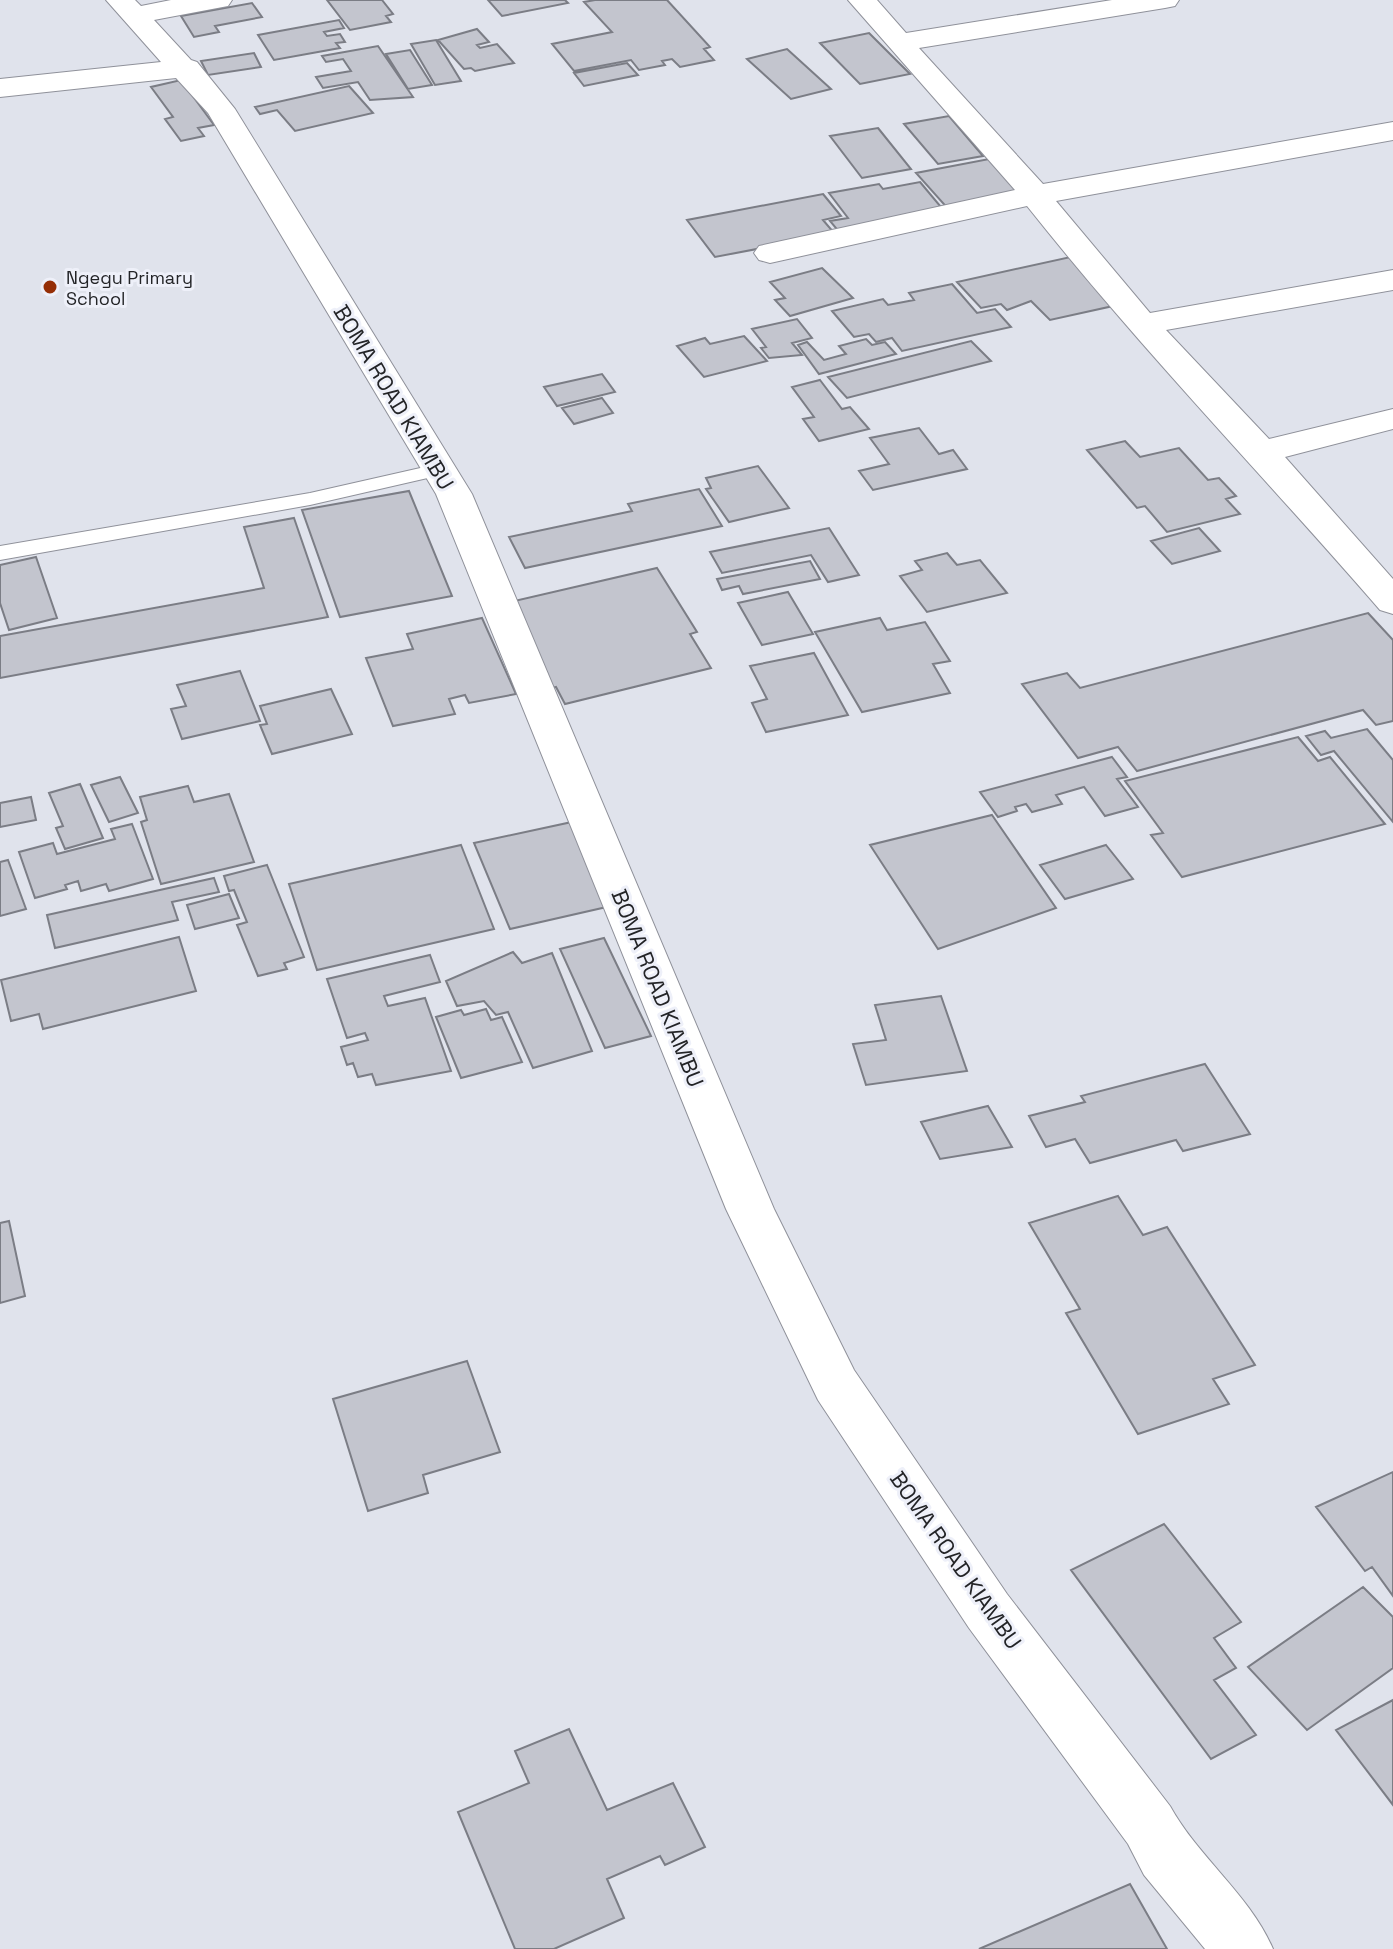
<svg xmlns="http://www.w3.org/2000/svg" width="1393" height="1949" font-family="'Space Grotesk',sans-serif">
	<rect width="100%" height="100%" fill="#e0e3ec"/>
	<path fill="#c3c5ce" stroke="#7b7d85" stroke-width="2" d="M327,0H382L393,14L386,16L391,22L350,30Z
		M488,0H565L568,3L502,16Z
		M595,0H667L710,47L704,49L714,60L680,67L672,59L662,61L665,65L639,70L631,60L574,71L552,44L612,32L584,2Z
		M252,3L262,17L215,26L219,32L194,37L181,16Z
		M339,20L344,28L324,32L327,36L340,34L345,42L336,43L340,48L274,60L258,35Z
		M477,29L489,42L477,45L480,48L497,44L514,63L475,71L471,68L464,69L438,40Z
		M869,33L910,74L860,84L820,43Z
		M436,40L461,81L435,85L411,44Z
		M378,46L413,97L370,100L358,82L323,88L316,77L351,71L343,59L326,62L322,56Z
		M787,49L831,89L791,99L747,59Z
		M410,50L432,85L408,89L386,54Z
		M254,53L261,67L208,75L201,61Z
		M627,63L638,75L584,86L574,73Z
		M181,80L214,125L198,128L204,136L181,141L165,119L173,117L151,87Z
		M349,86L373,113L295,131L277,110L260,114L255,107Z
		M949,116L983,156L938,164L904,124Z
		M878,128L911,169L862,178L830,136Z
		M989,159L1023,195L950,211L916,173Z
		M920,182L946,213L840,233L830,221L848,218L829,193L879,184L883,189Z
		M823,194L841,216L823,220L835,234L715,257L687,220Z
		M1075,256L1113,306L1050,320L1031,301L1007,310L1001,304L981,308L957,282Z
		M822,268L853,298L790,316L775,300L785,298L770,282Z
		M952,284L977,313L995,309L1011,327L902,351L892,338L876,342L869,334L854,337L832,311L883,299L888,305L914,300L909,293Z
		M797,319L812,338L792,343L802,355L769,358L761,348L766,347L752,329Z
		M744,336L767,361L704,377L677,346L705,338L710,344Z
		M866,339L872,345L885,342L896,354L819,374L798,345L807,342L824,360L846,354L839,346Z
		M971,341L991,361L847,398L828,377Z
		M602,374L615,392L557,406L544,387Z
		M820,380L842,409L850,407L869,429L819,441L803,419L814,417L792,387Z
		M602,398L613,413L574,424L562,408Z
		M919,428L939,454L953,450L967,469L873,490L859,471L889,464L870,438Z
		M1125,441L1140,457L1179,448L1208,480L1219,478L1236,496L1226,499L1240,514L1167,532L1145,506L1137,508L1087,450Z
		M758,466L789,508L729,522L706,489L711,488L706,478Z
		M699,489L722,526L525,568L509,537L632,511L628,504Z
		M409,491L452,596L340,617L302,510Z
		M294,518L328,617L0,678V636L264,588L244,527Z
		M829,528L859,575L828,582L811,555L722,573L710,552Z
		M1199,528L1220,551L1172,564L1151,541Z
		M947,553L957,565L980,560L1007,593L927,612L900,576L922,570L915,561Z
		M36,557L57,618L9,630L0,603V565Z
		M810,561L820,579L743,594L739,586L722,590L717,579Z
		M657,568L697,632L690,634L711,668L565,704L556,687L552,688L506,603Z
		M788,592L813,634L762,645L738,603Z
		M1368,613L1393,640V721L1376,725L1363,710L1137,771L1118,747L1078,758L1022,684L1067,673L1080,688Z
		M482,618L516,694L469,703L465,695L449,699L455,714L393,726L366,658L413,649L407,634Z
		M880,618L887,630L925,622L950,661L933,664L950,693L862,712L815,632Z
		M814,653L848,715L766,732L752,703L767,699L750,666Z
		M240,671L260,721L182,739L171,709L186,706L177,685Z
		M331,689L352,734L272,754L260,725L267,724L260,706Z
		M1367,729L1393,760V822L1334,751L1321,755L1306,736L1325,731L1331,738Z
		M1298,737L1318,761L1330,757L1385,824L1182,877L1151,835L1163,833L1125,781Z
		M1112,757L1127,777L1117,779L1138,807L1105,816L1084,787L1056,795L1062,804L1032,812L1026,804L1015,807L1017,811L998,817L980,792Z
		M120,777L138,813L109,822L91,785Z
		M80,784L103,838L65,849L56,828L63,826L49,793Z
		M188,786L194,802L229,794L254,862L161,884L141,822L147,820L140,797Z
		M31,797L36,820L0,827V803Z
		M992,815L1056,908L938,949L870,845Z
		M572,822L611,906L510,929L474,843Z
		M132,824L153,879L109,891L106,884L81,891L78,881L65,885L67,889L35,898L19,852L53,843L57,854L115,839L111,829Z
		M461,845L494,929L317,970L289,884Z
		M1106,845L1133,879L1065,899L1040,865Z
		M8,860L26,909L0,916V862Z
		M267,865L304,957L284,963L287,969L258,976L237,925L247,922L234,890L229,891L224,876Z
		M214,878L219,892L172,902L178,920L55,948L47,915Z
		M229,894L239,918L195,929L187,905Z
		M179,937L196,991L43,1029L39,1014L11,1021L1,980Z
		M604,938L651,1036L605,1048L560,949Z
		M513,952L522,963L552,953L592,1051L533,1068L508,1012L496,1015L484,1001L457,1006L446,981Z
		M430,955L440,982L384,996L388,1006L425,998L451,1071L376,1085L372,1074L358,1077L353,1063L347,1065L341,1047L368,1040L365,1033L347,1038L327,979Z
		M941,996L967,1071L866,1085L853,1044L886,1040L875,1005Z
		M486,1009L491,1020L502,1017L522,1062L461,1078L436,1017L461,1010L464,1015Z
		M1205,1064L1250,1134L1183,1151L1176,1140L1090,1163L1075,1139L1046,1147L1029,1116L1085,1102L1081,1096Z
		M988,1106L1012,1147L940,1159L921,1122Z
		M1118,1196L1143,1235L1167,1227L1255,1365L1213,1379L1229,1404L1138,1434L1066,1313L1080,1309L1029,1223Z
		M9,1221L25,1296L0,1303V1223Z
		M467,1361L500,1452L423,1475L428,1493L368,1511L333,1399Z
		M1393,1472V1596L1372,1567L1365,1571L1316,1507Z
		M1164,1524L1241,1622L1214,1638L1236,1668L1214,1680L1256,1735L1211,1759L1071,1570Z
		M1363,1587L1393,1617V1668L1307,1730L1248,1667Z
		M1393,1700V1805L1336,1730Z
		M569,1729L607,1810L673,1783L705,1847L665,1865L660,1856L607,1879L624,1918L554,1949H515L458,1812L529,1783L515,1751Z
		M1130,1884L1167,1949H979Z"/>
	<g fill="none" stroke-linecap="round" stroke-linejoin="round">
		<g stroke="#8f919a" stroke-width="2">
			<path id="service" d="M438,464L445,466L449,470L445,474L310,505L0,560V546L310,493Z"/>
		</g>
		<g stroke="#8f919a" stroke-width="2">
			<path id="minor" d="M106,0H135L141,6L171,0H232L228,6L154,20L191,60L197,62L235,109L472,494L774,1209L854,1370L1007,1594L1170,1806C1198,1857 1250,1895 1273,1949H1205L1144,1875L1128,1844L969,1628L818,1400L726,1209L436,494L208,113L176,78L0,97V79L161,62Z
				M848,0H877L906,33L1112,0H1179L1175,6L1165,8L919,48L1043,184L1393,122V140L1056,201L1150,313L1393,270V290L1166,330L1269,439L1393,409V429L1285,457L1393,579V614L1380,610C1263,475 1138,346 1027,206L770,263L759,260L754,253L759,246L1015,190Z"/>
		</g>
		<use href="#service" fill="#fff" fill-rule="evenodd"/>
		<use href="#minor" fill="#fff" fill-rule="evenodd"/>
	</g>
	<circle fill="#952e06" stroke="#eef0f9" stroke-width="3" cx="50" cy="287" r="8"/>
	<g text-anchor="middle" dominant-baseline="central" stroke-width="6" stroke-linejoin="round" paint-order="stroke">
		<g font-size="18" fill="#232427" stroke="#eef0f9" text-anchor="start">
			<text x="66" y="277">Ngegu Primary<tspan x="66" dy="21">School</tspan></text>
		</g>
		<g font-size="22" fill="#232427" stroke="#eef0f9">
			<text transform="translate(394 397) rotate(59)">BOMA ROAD KIAMBU</text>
			<text transform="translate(658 988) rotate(68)">BOMA ROAD KIAMBU</text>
			<text transform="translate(956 1560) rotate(55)">BOMA ROAD KIAMBU</text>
		</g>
	</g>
</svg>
